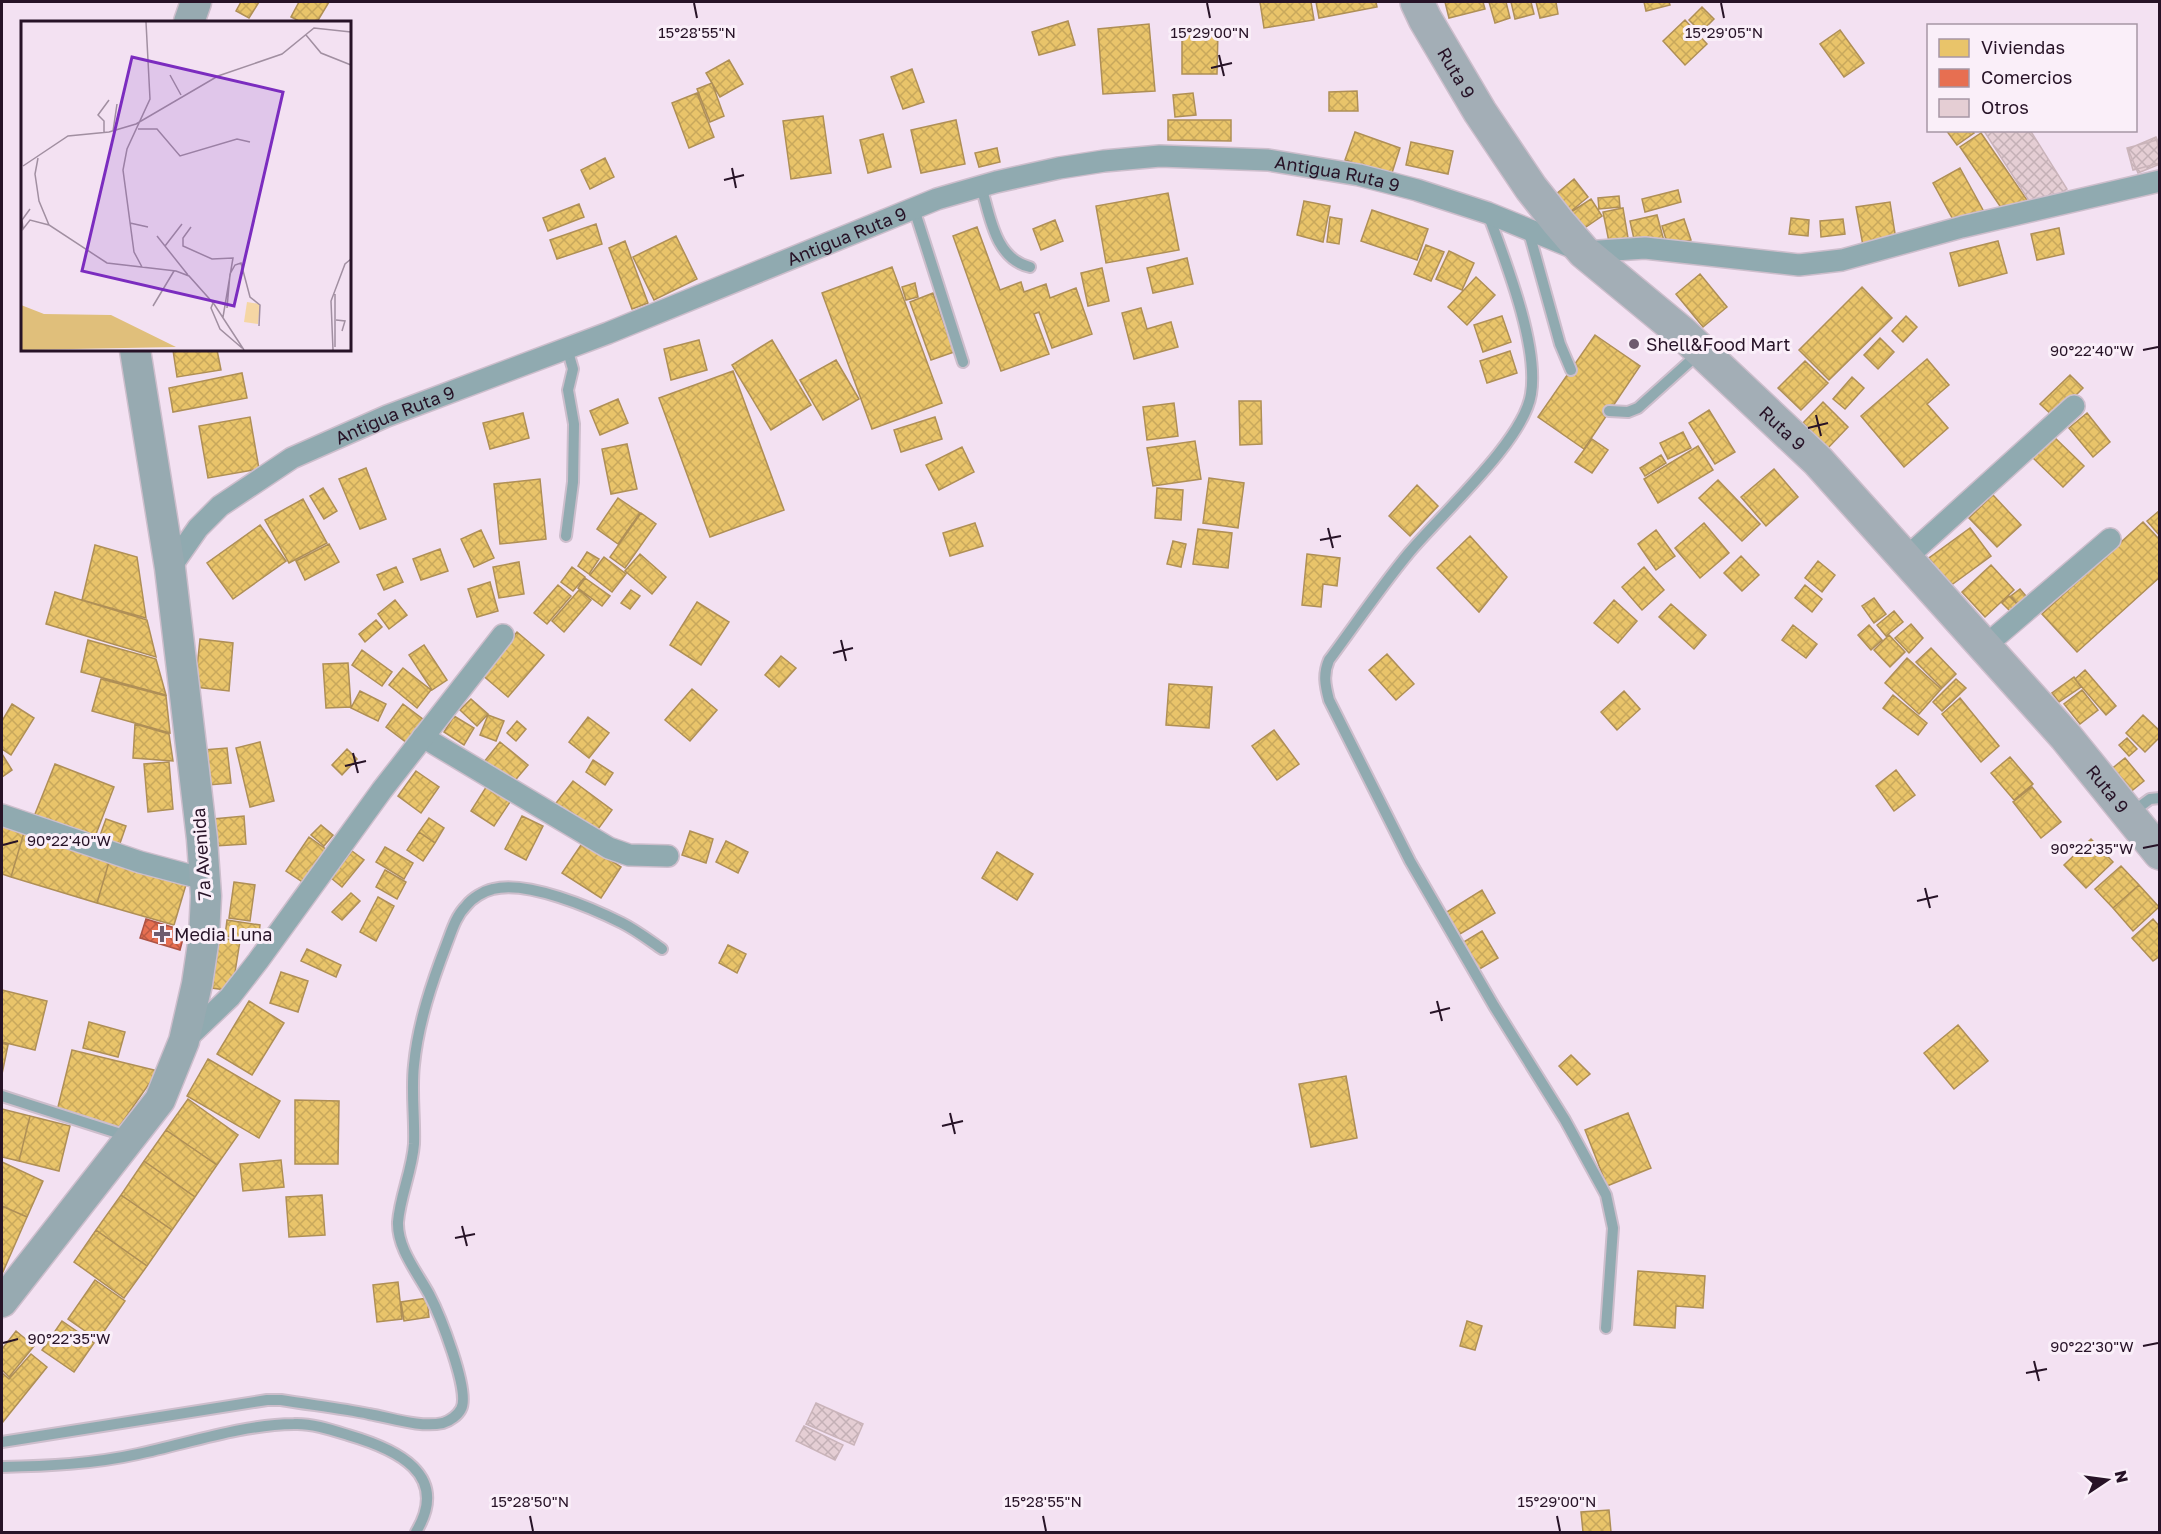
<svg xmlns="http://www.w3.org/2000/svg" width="2161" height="1534" font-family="'Golos Text',sans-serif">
	<defs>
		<pattern id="homes-cross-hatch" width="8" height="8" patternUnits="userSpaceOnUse" patternTransform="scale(1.5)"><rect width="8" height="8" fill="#e9c46a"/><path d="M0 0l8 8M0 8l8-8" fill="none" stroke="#c8a85c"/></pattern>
		<pattern id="shops-cross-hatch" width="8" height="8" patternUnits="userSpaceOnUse" patternTransform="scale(1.5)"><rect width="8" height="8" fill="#e76f51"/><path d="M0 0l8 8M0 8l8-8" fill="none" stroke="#bb5a43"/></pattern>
		<pattern id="building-cross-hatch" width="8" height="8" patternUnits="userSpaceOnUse" patternTransform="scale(1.5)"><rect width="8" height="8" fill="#e5ced4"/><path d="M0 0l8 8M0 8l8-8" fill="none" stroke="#c4b0b6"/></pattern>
	</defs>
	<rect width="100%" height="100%" fill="#f3e1f2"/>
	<path fill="url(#homes-cross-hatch)" stroke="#af8f56" stroke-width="1.5" d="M241,2H259L249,18L236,11Z
		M299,2H329L317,22H301L291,17Z
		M1260,2H1311L1314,20L1264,28Z
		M1316,2H1376L1377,7L1319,18Z
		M1445,2H1483L1485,9L1449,18Z
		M1489,2H1506L1510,18L1495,23Z
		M1511,2H1531L1534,14L1515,19Z
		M1536,2H1556L1558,14L1540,18Z
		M1644,2H1669L1670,5L1646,11Z
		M1702,7L1714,19L1701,32L1689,20Z
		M1685,20L1707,44L1685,65L1663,41Z
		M1068,21L1075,45L1039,55L1032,32Z
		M1149,24L1155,91L1103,94L1098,29Z
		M1840,30L1864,63L1844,77L1820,44Z
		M1182,31H1218L1217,74H1182Z
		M729,60L743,84L720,97L706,73Z
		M912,69L924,102L903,109L891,77Z
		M712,83L724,116L710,122L697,89Z
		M1357,91L1358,111H1329V92Z
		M697,93L714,137L689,148L672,103Z
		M1193,93L1196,115L1175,117L1173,95Z
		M823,116L831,173L791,179L783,121Z
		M956,120L965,164L921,173L911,130Z
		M1168,120H1231V141L1168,140Z
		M1946,130H1972L1974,133L1957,145Z
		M1355,132L1400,148L1391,176L1345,160Z
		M1981,133L2027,200L2006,215L1960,147Z
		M883,134L891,167L868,173L860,140Z
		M1411,142L1453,151L1448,174L1406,165Z
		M997,148L1000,162L979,167L975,153Z
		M605,158L614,177L590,189L581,170Z
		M1960,168L1983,210L1956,225L1933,183Z
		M1574,179L1588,197L1570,212L1556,194Z
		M1678,190L1681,202L1645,212L1642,199Z
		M1168,193L1179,250L1106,263L1096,206Z
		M1619,196L1620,207L1599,209L1598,198Z
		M1591,199L1602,216L1583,229L1571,212Z
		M1304,201L1330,206L1323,242L1297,235Z
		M1890,202L1896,240L1863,246L1856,207Z
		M579,204L584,217L548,231L543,218Z
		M1623,208L1629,244L1610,247L1603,212Z
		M1372,210L1428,229L1417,260L1361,241Z
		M1657,215L1664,241L1636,248L1630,221Z
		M1330,217L1342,219L1339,244L1327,242Z
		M1791,218L1809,220L1808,236L1789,234Z
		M1684,219L1691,240L1668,246L1662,226Z
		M1843,219L1845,234L1821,237L1820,221Z
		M1055,220L1063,241L1041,250L1033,229Z
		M596,224L602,244L557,259L550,240Z
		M977,227L1000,290L1021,282L1024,292L1046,284L1050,298L1076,288L1092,334L1052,348L1039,312L1034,314L1049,354L1001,371L953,236Z
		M2059,228L2064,254L2037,260L2031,234Z
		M676,236L697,279L654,300L633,257Z
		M625,241L648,303L632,309L609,248Z
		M1998,241L2007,273L1959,286L1950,253Z
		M1426,245L1444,252L1431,281L1414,274Z
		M1449,251L1474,263L1462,290L1436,279Z
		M1187,258L1193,284L1153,293L1147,268Z
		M892,267L942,403L872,429L822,293Z
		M1102,268L1109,301L1088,306L1081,273Z
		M1700,274L1727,307L1703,327L1676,294Z
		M1476,277L1495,295L1467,325L1448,307Z
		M915,283L918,297L906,300L902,287Z
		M1862,287L1892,318L1829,380L1799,350Z
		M933,293L954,352L931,360L910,302Z
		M1141,308L1147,329L1171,322L1178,347L1134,359L1122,313Z
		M1502,316L1511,342L1483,352L1474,325Z
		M1906,316L1917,327L1903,342L1892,331Z
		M1595,335L1640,366L1584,449L1538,417Z
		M1880,338L1894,352L1878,369L1864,355Z
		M699,340L707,370L671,380L664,349Z
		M772,340L811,405L771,430L732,365Z
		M173,350H217L221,370L177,377Z
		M1510,351L1517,373L1487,383L1480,361Z
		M1927,359L1949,385L1927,404L1948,428L1904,467L1861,416Z
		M836,360L859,399L823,420L800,380Z
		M1805,361L1828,383L1801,410L1778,388Z
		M733,371L784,510L710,537L659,398Z
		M242,373L247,398L173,412L169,388Z
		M2070,375L2083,388L2054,417L2040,404Z
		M1852,377L1864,388L1845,409L1833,399Z
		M618,399L628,423L600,435L590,411Z
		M1239,401H1261L1262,444L1240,445Z
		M1823,402L1848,427L1828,448L1803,423Z
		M1174,403L1178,436L1147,440L1143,407Z
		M1709,410L1735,452L1715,464L1689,423Z
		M523,413L529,438L490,449L483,423Z
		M2087,413L2110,442L2093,457L2069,428Z
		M250,417L259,469L208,478L199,426Z
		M935,417L942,439L901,452L894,430Z
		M1683,432L1691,448L1668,459L1660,443Z
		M2051,434L2084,466L2063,487L2030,455Z
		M1592,439L1608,450L1592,473L1575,462Z
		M1195,441L1201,479L1153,486L1147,448Z
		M627,444L637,489L611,494L602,449Z
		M1698,446L1713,470L1658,503L1644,479Z
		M962,447L974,472L939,490L926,465Z
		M1661,455L1666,463L1645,476L1640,468Z
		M366,468L386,519L360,529L339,479Z
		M1774,469L1798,497L1766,526L1741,497Z
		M1209,478L1244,483L1238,528L1203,523Z
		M540,479L546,539L500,544L494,484Z
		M1718,480L1760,524L1742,541L1699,498Z
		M1417,485L1438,506L1410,536L1389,516Z
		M323,488L337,511L324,519L310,496Z
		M1157,488L1183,490L1181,520L1155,518Z
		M1993,495L2021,525L1997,547L1969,518Z
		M618,498L640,513L618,544L597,529Z
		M303,499L327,543L289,563L265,520Z
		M2160,510V536L2147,521Z
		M641,513L656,524L625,568L610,557Z
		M2143,522L2160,540V577L2077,652L2042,614Z
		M975,523L983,546L950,556L943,533Z
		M1704,523L1729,553L1700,578L1675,548Z
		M260,525L286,561L233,599L207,563Z
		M1970,528L1991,556L1950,586L1929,558Z
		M1198,529L1232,533L1228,568L1193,564Z
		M481,530L494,558L474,567L461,539Z
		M1656,530L1675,556L1656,570L1638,544Z
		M1470,536L1507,577L1479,612L1437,568Z
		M1173,541L1186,544L1181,567L1167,564Z
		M329,544L339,562L305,580L296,561Z
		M95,545L137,557L146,618L82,600Z
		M440,549L448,571L421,580L413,559Z
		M587,552L599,559L589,574L578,566Z
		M640,554L666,577L652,594L625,571Z
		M1307,554L1340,558L1337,586L1323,584L1321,607L1302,605Z
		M1741,556L1759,575L1742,591L1724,573Z
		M604,557L626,574L612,592L590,575Z
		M1818,561L1835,575L1822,592L1805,578Z
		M519,562L524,594L499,598L493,567Z
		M1991,565L2014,590L1985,617L1962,592Z
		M396,567L403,582L384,590L377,575Z
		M572,567L585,577L573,591L561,582Z
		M1644,567L1664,590L1642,610L1622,587Z
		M585,578L610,596L602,606L578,588Z
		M490,582L498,611L477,617L468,589Z
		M558,585L571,596L547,624L534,613Z
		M1805,585L1822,599L1812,612L1795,598Z
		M2020,589L2031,602L2022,610L2011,596Z
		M579,590L591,600L564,632L552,621Z
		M631,590L640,596L630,609L621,603Z
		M55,592L147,620L156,657L46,624Z
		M2009,596L2021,608L2014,615L2002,603Z
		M1874,598L1886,614L1874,623L1862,606Z
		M395,600L407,615L389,629L378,614Z
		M1614,600L1637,621L1618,643L1594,623Z
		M697,602L729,622L701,665L670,645Z
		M1671,604L1706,635L1694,649L1659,617Z
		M1894,611L1903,622L1886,636L1877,625Z
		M376,620L382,627L365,642L359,634Z
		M1911,624L1923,638L1909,653L1895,638Z
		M1793,625L1817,644L1806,658L1782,640Z
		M1869,625L1882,640L1871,650L1858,635Z
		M517,632L544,655L508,697L481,674Z
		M1889,635L1905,652L1890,667L1874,650Z
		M200,639L233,643L229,691L195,687Z
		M88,640L156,659L166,695L81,672Z
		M424,645L447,680L432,690L409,655Z
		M1931,648L1956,674L1942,688L1916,662Z
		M362,650L392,672L382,686L352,665Z
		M1387,654L1414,684L1396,700L1369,670Z
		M781,656L796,668L779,687L765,675Z
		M1907,658L1941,689L1919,714L1885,683Z
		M348,663L351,707L326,708L323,664Z
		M403,668L431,690L417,708L389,685Z
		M2085,670L2116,706L2106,715L2075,679Z
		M2074,677L2081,687L2059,702L2052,693Z
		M101,679L166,696L170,733L92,711Z
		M1956,679L1966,688L1942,711L1933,702Z
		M1169,684L1212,687L1209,728L1166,725Z
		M692,689L717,710L690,741L665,720Z
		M2082,690L2098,710L2080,724L2064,704Z
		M360,691L386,704L378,721L351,708Z
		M1624,691L1640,709L1617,730L1601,712Z
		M1893,695L1927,723L1918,735L1883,708Z
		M1960,698L1999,746L1981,762L1942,714Z
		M471,699L488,714L477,726L460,710Z
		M12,704L34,718L11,755L2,749V721Z
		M403,704L424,720L407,743L386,727Z
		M488,715L504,721L496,741L480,735Z
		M2143,715L2160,731V737L2145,752L2126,733Z
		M454,716L474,728L464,745L444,732Z
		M588,717L609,733L589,758L569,742Z
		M517,721L526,729L516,741L507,733Z
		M135,724L169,734L173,761L133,758Z
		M1274,730L1299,764L1277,780L1252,746Z
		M2127,738L2137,749L2129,756L2119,745Z
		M260,742L274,801L250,807L236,748Z
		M500,742L528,765L512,784L484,762Z
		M227,748L231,783L208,785L204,750Z
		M347,749L357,759L342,775L332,765Z
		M2,754L12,770L2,777Z
		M2010,757L2033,784L2014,800L1991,773Z
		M2125,758L2144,781L2123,798L2104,775Z
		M593,760L613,773L605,785L586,772Z
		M169,762L173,809L148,812L144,764Z
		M55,764L114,787L93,842L33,819Z
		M1896,770L1915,795L1894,811L1876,786Z
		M416,771L439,787L421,813L398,796Z
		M490,781L514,796L494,826L471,811Z
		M573,781L612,810L593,836L553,807Z
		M2032,787L2061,822L2041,838L2013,802Z
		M244,816L246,844L215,846L213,819Z
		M522,816L543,826L526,860L505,849Z
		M429,818L444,828L435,843L419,832Z
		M106,819L126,826L117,852L97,844Z
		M2,822L25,829L11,877L2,874Z
		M321,825L333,835L324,846L311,835Z
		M25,829L111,855L97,903L11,877Z
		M690,831L713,839L706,863L682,855Z
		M419,832L435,843L423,861L407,850Z
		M309,837L327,850L304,883L286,871Z
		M2091,839L2113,862L2086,888L2064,865Z
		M726,841L748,852L738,873L716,862Z
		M583,842L621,867L601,898L562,873Z
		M385,847L413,863L404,879L376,862Z
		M352,851L364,860L342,887L331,878Z
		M997,852L1033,874L1017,900L982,878Z
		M111,855L188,878L174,925L97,903Z
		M2121,866L2139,885L2113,908L2095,889Z
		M385,870L406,882L397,899L376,887Z
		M234,882L255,885L250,921L229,918Z
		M2139,885L2159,907L2133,931L2113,908Z
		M1482,890L1495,913L1455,937L1442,915Z
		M351,893L360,901L342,920L332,912Z
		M378,897L394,906L376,941L360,932Z
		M2153,919L2160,927V956L2153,961L2132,938Z
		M227,920L260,925L258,942L225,936Z
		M1482,931L1498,958L1478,970L1462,943Z
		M219,938L240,941L232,991L212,988Z
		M728,945L746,954L737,973L719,963Z
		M307,949L341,965L336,977L301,961Z
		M281,972L308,981L298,1012L270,1003Z
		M2,990L47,1001L35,1050L2,1042Z
		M249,1001L284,1023L252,1075L217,1054Z
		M89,1022L125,1032L118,1057L83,1048Z
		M1958,1025L1988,1061L1954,1089L1924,1053Z
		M2,1043L8,1045L2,1074Z
		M72,1050L158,1071L119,1127L57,1111Z
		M1571,1055L1590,1074L1577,1085L1559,1066Z
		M208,1059L280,1101L259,1138L187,1096Z
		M1346,1076L1357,1138L1311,1147L1299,1084Z
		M188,1099L238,1135L217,1165L166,1130Z
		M295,1100L339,1101L338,1164H295Z
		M2,1109L30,1116L19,1161L2,1157Z
		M1628,1113L1651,1168L1607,1186L1585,1130Z
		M30,1116L70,1126L59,1171L19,1161Z
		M166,1130L217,1165L195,1197L144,1161Z
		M281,1160L284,1187L243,1191L240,1164Z
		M144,1161L195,1197L172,1230L121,1195Z
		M2,1162L43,1181L27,1217L2,1206Z
		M121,1195L172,1230L147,1266L96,1230Z
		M322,1195L325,1235L289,1237L286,1197Z
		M2,1206L27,1217L2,1274Z
		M96,1230L147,1266L124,1298L74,1262Z
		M1638,1271L1705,1276L1703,1308L1676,1306L1675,1328L1634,1325Z
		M95,1280L125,1301L98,1340L68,1319Z
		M398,1282L402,1319L377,1322L373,1285Z
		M427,1298L429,1317L404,1321L401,1302Z
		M62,1321L94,1343L74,1372L42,1350Z
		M1467,1321L1482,1326L1475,1350L1460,1346Z
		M16,1331L34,1346L9,1377L2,1370V1349Z
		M31,1354L47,1367L2,1423V1373L9,1379Z
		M1609,1510L1611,1532H1583L1581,1512Z"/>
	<path fill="url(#shops-cross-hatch)" stroke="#ad5344" stroke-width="1.5" d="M146,919L185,931L180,950L140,938Z"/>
	<path fill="url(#building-cross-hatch)" stroke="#cab4ba" stroke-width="1.5" d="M2030,130L2067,189L2035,210L1984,131Z
		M2156,137L2160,146V164L2138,173L2128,149Z
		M2157,140L2160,163L2133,170L2127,148Z
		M816,1403L863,1424L854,1445L806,1424Z
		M804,1426L843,1445L835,1460L796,1441Z"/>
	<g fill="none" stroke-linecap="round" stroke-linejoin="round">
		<g stroke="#cdbecc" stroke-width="14">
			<path id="lane" d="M981,186C990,216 995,259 1030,267
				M914,209L963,362
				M1488,214C1505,260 1539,345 1531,394C1524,441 1440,515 1408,554C1380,588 1355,625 1329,660C1323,674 1325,685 1329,700L1410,861L1494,1006L1565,1120L1606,1195L1613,1228L1606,1328
				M1528,229L1560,344L1571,370
				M1609,411L1628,412L1638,408L1698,354
				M566,536L573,482L574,424L568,390L573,369L567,348
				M2131,813L2150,799L2160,798
				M2,1096L127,1136
				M2,1442L267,1400H281C311,1405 340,1408 369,1414C392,1418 420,1428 443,1423C450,1421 458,1415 461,1409C471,1392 439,1313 429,1294C417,1272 397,1248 398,1222C400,1196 412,1171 414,1144C415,1118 411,1091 414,1065C418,1023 432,982 447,943C452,930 456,916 466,906C472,898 484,891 493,889C527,880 592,908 622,923C636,930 649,940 662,949
				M2,1467C47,1466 93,1464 138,1454C190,1443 240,1425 294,1424C311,1423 332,1430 348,1435C396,1449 451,1474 416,1532"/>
		</g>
		<g stroke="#cdbecc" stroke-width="24">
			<g id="street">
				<path d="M1906,558L2074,406"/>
				<path id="s1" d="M170,568L198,528L220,506L292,458L387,416L608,333L937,199L996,182L1059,168L1104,161L1160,156L1268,160L1359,175L1417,190L1488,213L1584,252L1645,248L1799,265L1842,260L1962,227L2160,181"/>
				<path d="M1985,646L2110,539"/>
				<path d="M423,737L609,848L629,855L668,856"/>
				<path d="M2,815L140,862L204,879"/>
				<path d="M184,1041L230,997L258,961L382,790L503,635"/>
			</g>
		</g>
		<g stroke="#cdbecc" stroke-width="33">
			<path id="secondary" d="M189,22L196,2
				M2,1302L160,1100L184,1041L197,984L204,937L206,896L202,839L170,568L135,350"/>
		</g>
		<g stroke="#cdbecc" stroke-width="36">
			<g id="primary">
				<path id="s2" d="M1417,2L1425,19L1480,112L1531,188L1558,222L1584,252L1682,333L1818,461L2066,737L2160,853"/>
			</g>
		</g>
		<use href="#lane" stroke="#90aab0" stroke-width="10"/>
		<use href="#street" stroke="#90aab0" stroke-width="21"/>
		<use href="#secondary" stroke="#97aab1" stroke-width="30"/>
		<use href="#primary" stroke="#a3aeb6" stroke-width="33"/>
	</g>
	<path fill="none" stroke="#271327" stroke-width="2" d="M694,3L697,18M1207,3L1210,18M1721,3L1724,18M1219,55L1224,76M1211,68L1232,63M732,168L736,188M724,180L744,175M2143,350L2158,347M1816,415L1821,436M1808,428L1828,423M1328,528L1333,548M1320,540L1341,536M841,640L846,661M833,653L853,648M353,753L358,773M345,766L366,761M3,845L18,841M2143,848L2158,845M1925,888L1930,908M1917,901L1938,896M1437,1001L1442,1021M1430,1013L1450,1008M950,1113L955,1134M942,1126L963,1121M462,1226L467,1246M455,1238L475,1234M3,1343L18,1339M2143,1346L2158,1343M2034,1361L2039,1381M2026,1373L2047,1369M530,1516L533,1531M1043,1516L1046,1531M1557,1516L1560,1531"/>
	<g fill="#6e5b6e" stroke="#faeff9" stroke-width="2">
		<circle cx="1634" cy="344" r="6"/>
		<path d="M159 925h6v6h6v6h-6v6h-6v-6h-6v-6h6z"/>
	</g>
	<g text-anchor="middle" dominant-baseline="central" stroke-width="6" stroke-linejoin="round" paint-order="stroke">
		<g font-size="18" fill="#271327" stroke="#faeff9">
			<text stroke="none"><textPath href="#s2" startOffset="81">Ruta 9</textPath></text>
			<text stroke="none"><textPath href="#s1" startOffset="1268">Antigua Ruta 9</textPath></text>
			<text stroke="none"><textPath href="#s1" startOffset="764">Antigua Ruta 9</textPath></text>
			<text stroke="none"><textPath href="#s1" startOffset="278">Antigua Ruta 9</textPath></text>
			<text stroke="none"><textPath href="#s2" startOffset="567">Ruta 9</textPath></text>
			<text stroke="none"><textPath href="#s2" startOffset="1053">Ruta 9</textPath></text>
			<text transform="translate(201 854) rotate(-94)">7ª Avenida</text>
		</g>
		<g font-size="18" fill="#271327" stroke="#faeff9" text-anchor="start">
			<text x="1646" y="344">Shell&amp;Food Mart</text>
			<text x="174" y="934">Media Luna</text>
		</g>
	</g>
	<g transform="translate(21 21)">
		<rect width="330" height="330" fill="#f3e1f2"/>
		<path d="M226,281L239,283L237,303L223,301Z" fill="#f5d6a4"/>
		<path d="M0,284L23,293L90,294L155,326L0,329Z" fill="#e0bf7b"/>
		<path fill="none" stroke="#a18fa1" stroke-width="1.5" d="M285,14L300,32L330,44M149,54L160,74M117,108H136L159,135L216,118L229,121M92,110L96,83M83,112V100L77,94L88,79M17,137L14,153L18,180L28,204L86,242L155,250L168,255L193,283L223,329M2,145L47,115L88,111L115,103L197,55L261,33L293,7L330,11M9,188L1,199L2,208L9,199L28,204M109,202L127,206M170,206L162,217V225L191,238L212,237L202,296M136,215L167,254M144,225L161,203M121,246L113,231L102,149L106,128L129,78L125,1M192,282L190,287L199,308L221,327M132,285L153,250M206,287L209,253L214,244L220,242L229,276L239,284L238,305M315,299L324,300L321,310M314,326V273M312,329L310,280L324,243L330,238"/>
		<path fill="#7b2cbf" fill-opacity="0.15" stroke="#7b2cbf" stroke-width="3" d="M111,36L262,71L213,285L61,250Z"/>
		<rect width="330" height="330" fill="none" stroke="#271327" stroke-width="3"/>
	</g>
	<g font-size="15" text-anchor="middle" fill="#271327" stroke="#faeff9" stroke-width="6" stroke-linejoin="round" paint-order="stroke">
		<text x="697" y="38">15°28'55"N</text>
		<text x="1210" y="38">15°29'00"N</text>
		<text x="1724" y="38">15°29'05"N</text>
		<text x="2092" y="356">90°22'40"W</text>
		<text x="69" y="846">90°22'40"W</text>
		<text x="2092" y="854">90°22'35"W</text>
		<text x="69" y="1344">90°22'35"W</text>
		<text x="2092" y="1352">90°22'30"W</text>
		<text x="530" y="1507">15°28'50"N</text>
		<text x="1043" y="1507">15°28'55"N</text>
		<text x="1557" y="1507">15°29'00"N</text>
	</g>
	<rect width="2161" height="1534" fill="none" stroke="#271327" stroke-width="6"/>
	<rect x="1927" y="24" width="210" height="108" fill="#faeff9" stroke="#a697a5" stroke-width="1.5"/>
	<rect x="1939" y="39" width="30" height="18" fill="#e9c46a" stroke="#a697a5" stroke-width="1.5"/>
	<text x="1981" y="54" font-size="18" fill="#271327">Viviendas</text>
	<rect x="1939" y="69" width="30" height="18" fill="#e76f51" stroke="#a697a5" stroke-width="1.5"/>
	<text x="1981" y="84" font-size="18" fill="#271327">Comercios</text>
	<rect x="1939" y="99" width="30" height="18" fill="#e5ced4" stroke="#a697a5" stroke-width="1.5"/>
	<text x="1981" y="114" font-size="18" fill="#271327">Otros</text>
	<g transform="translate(2107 1480) rotate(77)" stroke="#faeff9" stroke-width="4.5" paint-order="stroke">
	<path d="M0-4.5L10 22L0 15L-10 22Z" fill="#271327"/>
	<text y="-9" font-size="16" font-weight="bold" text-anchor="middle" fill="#271327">N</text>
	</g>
</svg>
